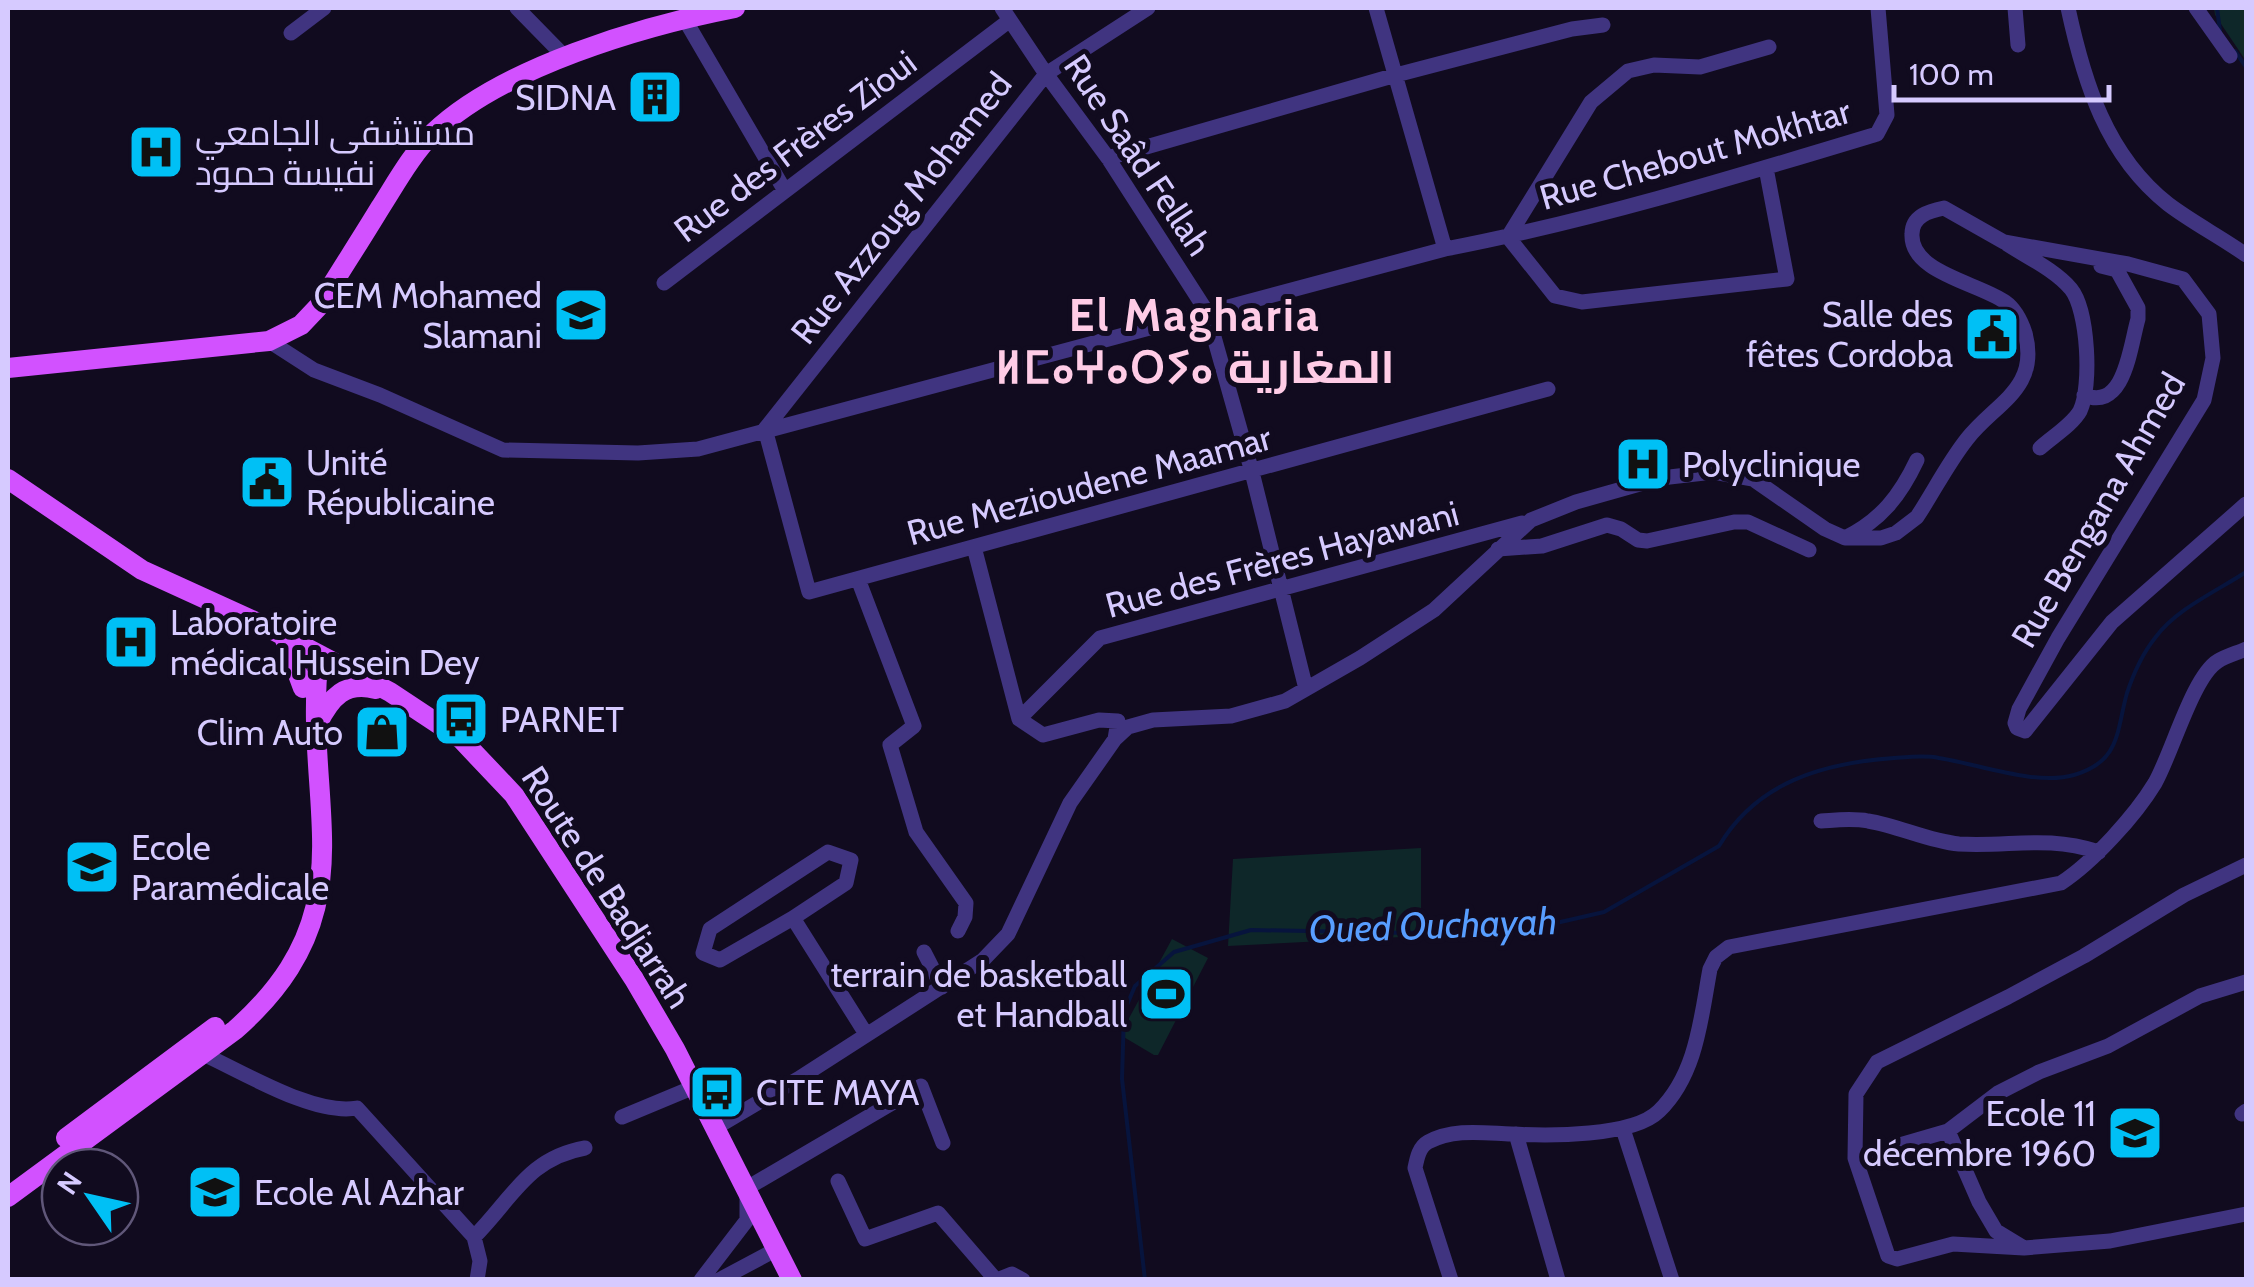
<svg xmlns="http://www.w3.org/2000/svg" width="2254" height="1287" font-family="Cabin,Cairo,'Noto Sans Tifinagh',sans-serif">
	<rect width="100%" height="100%" fill="#110b1f"/>
	<path fill="#0e2729" d="M2214,8H2246V61L2215,15Z
		M1421,848V936L1228,946L1233,859Z
		M1172,939L1208,958L1158,1055H1154L1122,1036V1031Z"/>
	<g fill="none" stroke-linecap="round" stroke-linejoin="round">
		<path stroke="#07143d" stroke-width="4" d="M2217,8L2220,31
			M2235,51L2246,67
			M1145,1280L1122,1079L1124,1012L1135,986L1174,952L1251,930L1410,933L1543,926L1604,912L1719,846C1757,782 1823,763 1894,758C1909,757 1925,755 1939,758C1978,764 2036,786 2074,775C2121,761 2116,732 2127,693C2133,675 2143,653 2155,638C2176,609 2217,591 2246,572"/>
		<path stroke="#403480" stroke-width="15" d="M517,8L565,57
			M1002,8L1046,74L1108,158L1207,312L1252,472L1306,689
			M1376,8L1445,249
			M2015,8L2018,45
			M2068,8C2084,82 2106,155 2168,204C2193,223 2221,237 2246,255
			M2196,8L2230,56
			M684,18L785,191
			M291,33L324,8
			M1108,158L1396,75L1572,29L1603,25
			M1508,237L1555,296L1582,302L1787,279L1766,168
			M1508,237L1591,102L1628,71L1654,65L1700,67L1769,47
			M2007,244C2027,257 2055,270 2071,289C2088,310 2092,386 2080,411C2072,425 2052,437 2040,448
			M664,283L1010,20
			M269,341L314,370L380,395L503,450L638,453L698,449L1445,249C1591,221 1735,177 1877,134L1887,115L1878,8
			M2084,395C2125,412 2130,346 2138,319V308L2117,270L2101,266
			M765,429L809,592L1548,389
			M765,429L1046,74L1148,8
			M1845,538C1881,520 1900,496 1917,460
			M974,547L1019,719L1100,638L1522,523
			M1498,549L1542,546L1607,525L1621,529L1638,540L1647,541L1734,522H1748L1809,550
			M858,579L914,726L890,745L916,832L966,903L965,917L958,931
			M1019,719L1043,735L1099,720L1118,721L1115,739
			M1821,821C1837,820 1852,818 1868,821C1899,826 1928,841 1959,844C2012,847 2045,835 2099,852
			M828,852L851,860L846,883L793,918L720,960L703,953L710,929Z
			M793,918L866,1034
			M924,952L942,987
			M203,1054C243,1072 314,1116 357,1108L474,1237L480,1261L477,1280
			M2242,1114L2246,1111
			M622,1117L694,1087
			M715,1128L798,1079L983,960L1008,934L1070,803L1115,739L1128,727L1153,720L1231,716L1285,701L1360,658L1434,610L1531,520L1576,502L1661,478L1713,472L1753,479L1825,529L1845,538H1881L1896,533L1917,517C1934,491 1948,463 1967,439C1995,403 2040,389 2025,333C2021,321 2015,309 2005,302C1979,283 1910,273 1912,234C1912,216 1929,211 1944,208L2004,242L2128,264L2183,279L2209,314L2213,358L2204,400L2058,638L2019,709L2015,723L2017,728L2025,731L2112,622L2246,504
			M1623,1129L1672,1280
			M1948,1131L1979,1202L1996,1231L2024,1248L2110,1241L2246,1214
			M1516,1134L1558,1280
			M1855,1158L1948,1131L1998,1093L2039,1072L2108,1046L2200,996L2246,982
			M838,1181L865,1239L938,1213L996,1280
			M474,1237C512,1199 528,1158 585,1148
			M2024,1248L1953,1244L1897,1259L1888,1256L1855,1158L1856,1094L1877,1062L2008,997L2084,956L2184,895L2246,865
			M701,1280L747,1220V1188L921,1086L943,1143
			M719,1280L777,1249
			M997,1280L1012,1274L1023,1280
			M1451,1280L1415,1168C1417,1158 1419,1147 1428,1142C1454,1128 1484,1133 1511,1134C1548,1136 1633,1137 1659,1111C1697,1074 1701,1017 1710,969L1716,957L1729,947L2061,883C2093,862 2135,816 2155,783C2172,753 2193,676 2218,661C2226,656 2237,653 2246,649"/>
		<path stroke="#d251ff" stroke-width="20" d="M8,368L269,341L301,325L319,306C339,273 360,241 380,208C396,183 412,154 433,133C502,67 643,26 735,8
			M8,479L142,570L265,626L390,692L461,739L514,795L634,979L675,1049L792,1280
			M284,637L303,688
			M318,723C331,697 345,681 376,689
			M66,1138L215,1027
			M8,1197L235,1030C373,908 301,807 319,655"/>
	</g>
	<defs>
		<g id="building-square" transform="scale(2.875)"><rect x="-9" y="-9" width="18" height="18" rx="4" fill="#00c0f5" stroke="#110b1f"/><path d="M-4-6H4V6H1V3H-1V6H-4ZM-2.5-4.3h1.7v1.8h-1.7ZM.8-4.3h1.7v1.8H.8ZM-2.5-1h1.7V.8h-1.7ZM.8-1h1.7V.8H.8Z" fill="#111"/></g>
		<g id="hospital-square" transform="scale(2.875)"><rect x="-9" y="-9" width="18" height="18" rx="4" fill="#00c0f5" stroke="#110b1f"/><path d="M-5-5h3v3.5h4V-5h3V5h-3V1.5h-4V5h-3Z" fill="#111"/></g>
		<g id="school-square" transform="scale(2.875)"><rect x="-9" y="-9" width="18" height="18" rx="4" fill="#00c0f5" stroke="#110b1f"/><path d="M0-5L7-2L0 1L-7-2ZM-4 1L0 2.5L4 1V4Q0 6-4 4Z" fill="#111"/></g>
		<g id="civic-square" transform="scale(2.875)"><rect x="-9" y="-9" width="18" height="18" rx="4" fill="#00c0f5" stroke="#110b1f"/><path d="M-.6-6.5H3V-4.5H.6V-3L4-1V1h2V6H-6V1h2V-1L-.6-3ZM-1.2 2.5V6h2.4V2.5Z" fill="#111"/></g>
		<g id="bus-square" transform="scale(2.875)"><rect x="-9" y="-9" width="18" height="18" rx="4" fill="#00c0f5" stroke="#110b1f"/><path d="M-5-6H5V4H4V6H2V4H-2V6H-4V4H-5ZM-3.5-4V0h7V-4ZM-3.5 1.2v1.5H-2V1.2ZM2 1.2v1.5H3.5V1.2Z" fill="#111"/></g>
		<g id="shop-square" transform="scale(2.875)"><rect x="-9" y="-9" width="18" height="18" rx="4" fill="#00c0f5" stroke="#110b1f"/><path d="M-5-2.5h2.3a2.7 3.5 0 0 1 5.4 0H5L5.5 6h-11ZM-1.5-2.5h3a1.5 2.3 0 0 0-3 0Z" fill="#111"/></g>
		<g id="university-square" transform="scale(2.875)"><rect x="-9" y="-9" width="18" height="18" rx="4" fill="#00c0f5" stroke="#110b1f"/><path d="M0-5L7-2L0 1L-7-2ZM-4 1L0 2.5L4 1V4Q0 6-4 4Z" fill="#111"/></g>
		<g id="stadium-square" transform="scale(2.875)"><rect x="-9" y="-9" width="18" height="18" rx="4" fill="#00c0f5" stroke="#110b1f"/><path d="M0-5a6.5 5 0 1 0 0 10a6.5 5 0 1 0 0-10ZM-3.5-1.8h7v3.6h-7Z" fill="#111"/></g>
	</defs>
	<g fill-rule="evenodd">
		<use href="#building-square" x="655" y="97"/>
		<use href="#hospital-square" x="156" y="152"/>
		<use href="#school-square" x="581" y="315"/>
		<use href="#civic-square" x="1992" y="334"/>
		<use href="#hospital-square" x="1643" y="464"/>
		<use href="#civic-square" x="267" y="482"/>
		<use href="#hospital-square" x="131" y="642"/>
		<use href="#bus-square" x="461" y="719"/>
		<use href="#shop-square" x="382" y="732"/>
		<use href="#university-square" x="92" y="867"/>
		<use href="#stadium-square" x="1166" y="994"/>
		<use href="#bus-square" x="717" y="1092"/>
		<use href="#school-square" x="2135" y="1133"/>
		<use href="#school-square" x="215" y="1192"/>
	</g>
	<g text-anchor="middle" dominant-baseline="central" stroke-width="10" stroke-linejoin="round" paint-order="stroke">
		<g font-size="35" fill="#d6caff" stroke="#110b1f" text-anchor="start">
			<text x="616" y="97" text-anchor="end">SIDNA</text>
			<text x="195" y="132">مستشفى الجامعي<tspan x="195" dy="40">نفيسة حمود</tspan></text>
			<text x="542" y="295" text-anchor="end">CEM Mohamed<tspan x="542" dy="40">Slamani</tspan></text>
			<text x="1953" y="314" text-anchor="end">Salle des<tspan x="1953" dy="40">fêtes Cordoba</tspan></text>
			<text x="306" y="462">Unité<tspan x="306" dy="40">Républicaine</tspan></text>
			<text x="1682" y="464">Polyclinique</text>
			<text x="170" y="622">Laboratoire<tspan x="170" dy="40">médical Hussein Dey</tspan></text>
			<text x="500" y="719">PARNET</text>
			<text x="343" y="732" text-anchor="end">Clim Auto</text>
			<text x="131" y="847">Ecole<tspan x="131" dy="40">Paramédicale</tspan></text>
			<text x="1127" y="974" text-anchor="end">terrain de basketball<tspan x="1127" dy="40">et Handball</tspan></text>
			<text x="756" y="1092">CITE MAYA</text>
			<text x="2096" y="1113" text-anchor="end">Ecole 11<tspan x="2096" dy="40">décembre 1960</tspan></text>
			<text x="254" y="1192">Ecole Al Azhar</text>
		</g>
		<g font-size="35" fill="#d6caff" stroke="#110b1f">
			<text transform="translate(795 146) rotate(-37)">Rue des Frères Zioui</text>
			<text transform="translate(1695 154) rotate(-16)">Rue Chebout Mokhtar</text>
			<text transform="translate(1138 155) rotate(56)">Rue Saâd Fellah</text>
			<text transform="translate(901 208) rotate(-52)">Rue Azzoug Mohamed</text>
			<text transform="translate(1089 485) rotate(-15)">Rue Mezioudene Maamar</text>
			<text transform="translate(2098 510) rotate(-60)">Rue Bengana Ahmed</text>
			<text transform="translate(1282 559) rotate(-15)">Rue des Frères Hayawani</text>
			<text transform="translate(607 887) rotate(57)">Route de Badjarrah</text>
		</g>
		<g font-size="38" font-style="italic" fill="#589eff" stroke="#110b1f">
			<text transform="translate(1433 925) rotate(-2)">Oued Ouchayah</text>
		</g>
		<g font-size="45" font-weight="bold" letter-spacing="2.5" fill="#ffcce6" stroke="#110b1f">
			<text x="1195" y="315">El Magharia<tspan x="1195" dy="52">ⵍⵎⴰⵖⴰⵔⵢⴰ المغارية</tspan></text>
		</g>
	</g>
	<rect width="2254" height="1287" fill="none" stroke="#d6caff" stroke-width="20"/>
	<g transform="translate(90 1197) rotate(304)"><circle r="48" fill="#110b1f" stroke="#605779" stroke-width="2.5"/>
	<path d="M0-8L18 38L0 25L-18 38Z" fill="#00c0f5"/>
	<text y="-15" font-size="28" font-weight="bold" text-anchor="middle" fill="#d6caff">N</text>
	</g>
	<path d="M1894 85v15h215v-15" fill="none" stroke="#d6caff" stroke-width="5"/>
	<text x="1909" y="85" font-size="30" fill="#d6caff" stroke="#110b1f" stroke-width="8" paint-order="stroke">100 m</text>
</svg>
